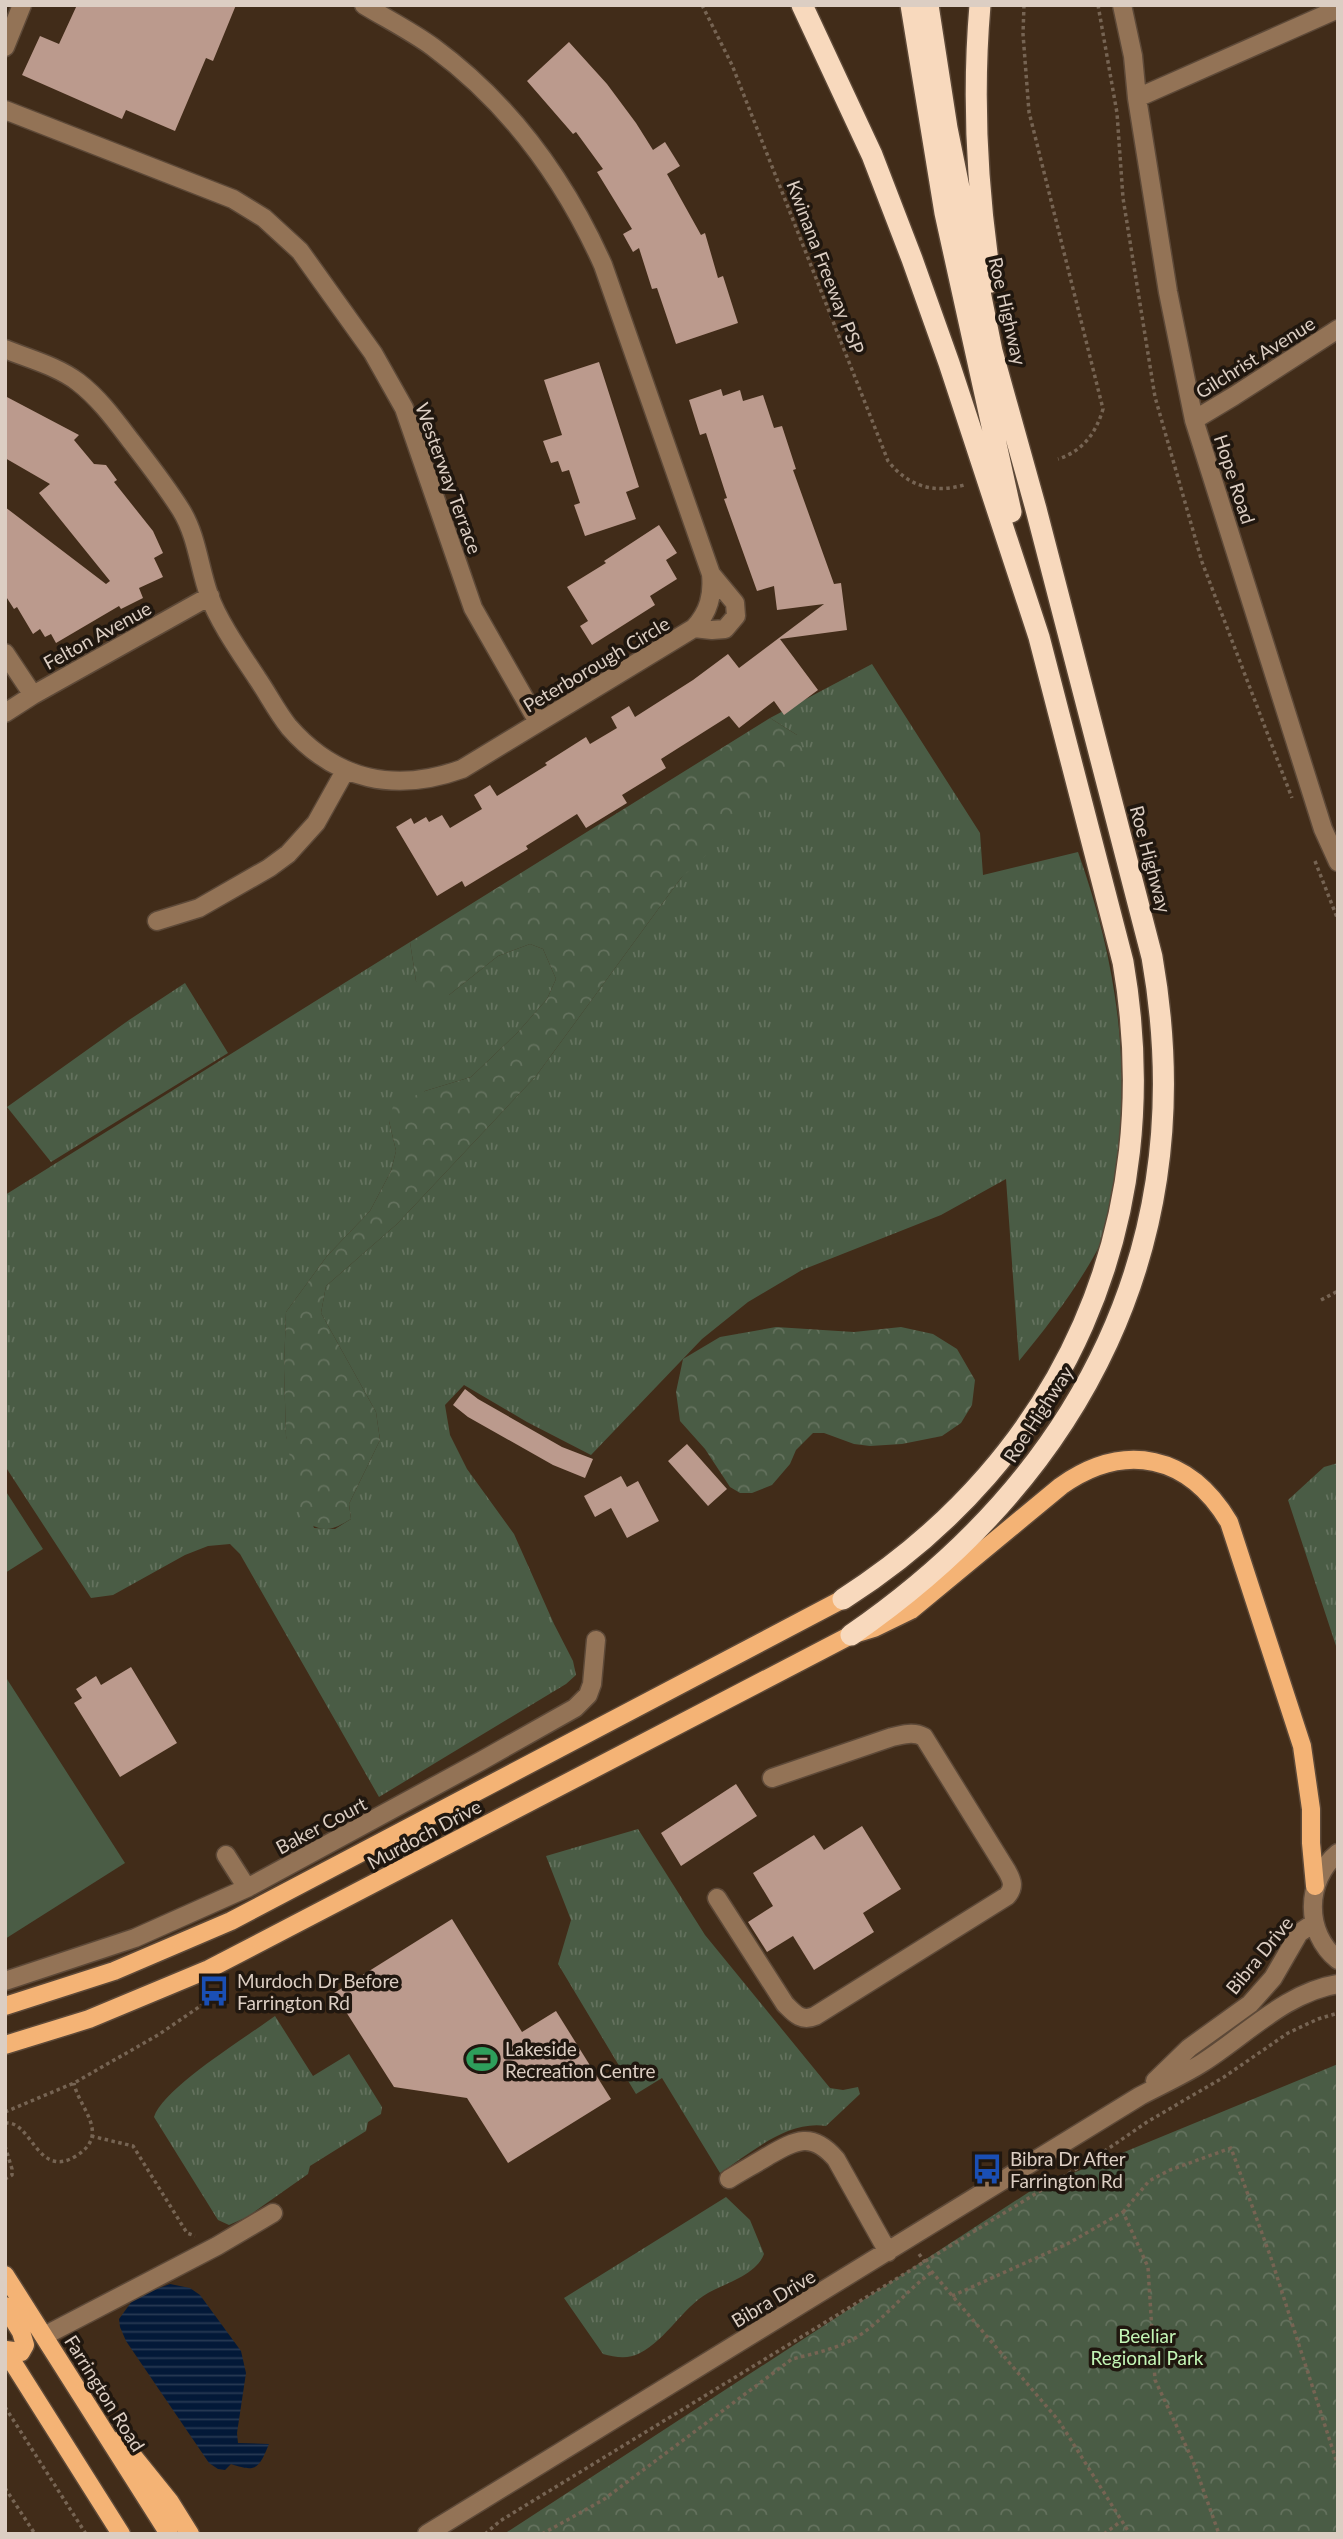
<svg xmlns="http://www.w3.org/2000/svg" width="1343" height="2539" font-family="Lato,sans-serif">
	<defs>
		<pattern id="grass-tufts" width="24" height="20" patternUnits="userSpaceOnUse" patternTransform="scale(1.75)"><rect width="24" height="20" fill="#4a5c45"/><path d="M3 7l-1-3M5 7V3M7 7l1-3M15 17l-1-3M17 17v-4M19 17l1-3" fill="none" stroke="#64725e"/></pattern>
		<pattern id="forest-crowns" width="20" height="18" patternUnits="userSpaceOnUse" patternTransform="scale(1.75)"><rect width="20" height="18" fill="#4a5c45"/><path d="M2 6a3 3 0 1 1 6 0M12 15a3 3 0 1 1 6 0" fill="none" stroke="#64725e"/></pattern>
		<pattern id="water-rules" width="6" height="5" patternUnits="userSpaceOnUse" patternTransform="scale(1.75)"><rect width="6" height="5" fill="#031938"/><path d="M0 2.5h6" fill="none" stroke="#273953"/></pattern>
	</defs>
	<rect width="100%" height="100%" fill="#412c19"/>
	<path fill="url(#grass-tufts)" d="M872,664L980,833L983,875L1078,852C1116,958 1133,1069 1114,1181C1111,1200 1109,1226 1101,1243C1080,1284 1048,1326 1019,1361L1006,1179L941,1215L802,1270L748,1302L702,1339L591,1455L527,1422L464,1385L445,1405L450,1435L467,1469L514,1534L554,1624L573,1661L576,1675L566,1684L379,1797L240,1554L230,1544L208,1546L185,1555L113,1595L91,1598L5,1466V1195L410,942L416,981L449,995L498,956L530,944L543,949L556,979L547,999L518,1032L471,1077L425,1091L389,1121L396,1151L391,1171L370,1211L327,1256L286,1312L284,1368L286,1436L314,1528L335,1529L351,1519L349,1504L380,1440L376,1412L321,1313L326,1286L397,1224L536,1076L681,878L797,735L770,718Z
		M185,983L228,1053L51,1162L7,1107L129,1020Z
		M1338,1463V1652L1288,1500L1324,1467Z
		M638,1829L705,1935L830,2088L843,2090L858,2087L860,2094L826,2126C787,2120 751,2153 720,2173L662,2078L636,2094L558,1964L571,1920L546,1856Z
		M275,2016L313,2076L349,2054L382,2107L381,2114L368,2122L366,2131L310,2166L308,2174L247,2217L229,2225L218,2220L154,2117C163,2088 248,2036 275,2016Z
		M726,2197L750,2220L764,2254C756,2275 726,2283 708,2293C682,2308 667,2339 640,2353C627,2360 615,2357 603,2354L564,2298Z"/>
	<path fill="url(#forest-crowns)" d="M770,718L797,735L808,761L681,878L536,1076L397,1224L326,1286L321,1313L376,1412L380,1440L349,1504L351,1519C330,1532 321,1533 301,1518L286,1436L284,1368L286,1312L327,1256L370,1211L391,1171L396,1151L389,1121L393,1106L425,1091L471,1077L518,1032L547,999L556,979L543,949L530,944L498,956L449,995L428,1000L416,981L410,942Z
		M776,1327L854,1332L901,1327L933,1334L957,1349L975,1380L972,1405L961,1423L942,1436L902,1444L870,1446L854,1444L824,1433H813L796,1450L790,1464L772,1485L752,1493H740L730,1487L705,1449L680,1421L676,1392L683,1359L720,1337Z
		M1338,2064V2534H504L1032,2190Z"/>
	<path fill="#4a5c45" d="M5,1490L43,1549L5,1573Z
		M5,1676L125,1863L5,1939Z"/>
	<path fill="url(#water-rules)" d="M170,2284L190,2288L200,2295L241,2351L246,2373L237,2433L238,2443L269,2444C259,2468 257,2473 231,2464L225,2470L218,2469L209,2463L126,2341L120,2327L119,2319L135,2297Z"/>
	<path fill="#bb9a8d" d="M77,5H236L213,61L206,58L175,131L126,110L122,119L22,75L40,36L59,44Z
		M569,42L607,84L636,123L653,150L665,142L680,166L667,174L701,235L705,233L718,278L723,276L738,323L676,344L657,288L652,289L639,248L633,252L623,234L632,229L597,172L603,169L576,132L573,134L527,81Z
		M599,362L639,487L626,492L636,519L585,536L574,505L580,503L569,470L562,472L558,461L551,463L543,441L562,435L544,380Z
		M721,389L723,396L740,390L743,401L763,395L774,428L782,426L796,469L793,470L834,584L841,583L847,630L780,639L818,690L784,715L774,701L739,728L729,716L661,759L666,768L622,795L627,803L586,828L577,814L526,846L528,849L465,887L462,881L437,896L396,827L411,818L414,824L426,817L429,822L442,815L450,828L482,809L474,795L490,785L497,796L547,765L545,763L586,737L590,744L617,728L611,717L629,706L635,717L693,680L728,654L739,668L824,604L777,610L774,586L757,591L724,499L727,498L706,433L700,435L689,400Z
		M5,396L79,435L74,440L94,464L106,465L117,480L114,482L153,531L163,553L154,558L163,577L139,588L143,598L121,609L119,606L56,643L51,634L45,637L40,629L33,634L17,607L14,609L5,595V507L106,584L110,581L39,493L50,484L5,458Z
		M659,525L677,553L666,560L677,579L650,596L655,605L592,645L580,626L588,621L567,587L606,563L604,561Z
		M465,1389L478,1399L562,1447L593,1459L585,1478L553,1465L468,1417L453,1405Z
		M687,1444L727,1489L708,1506L668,1461Z
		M621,1476L627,1487L638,1481L659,1521L627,1538L611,1508L595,1517L584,1496Z
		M131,1667L177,1743L120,1777L74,1703L82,1698L76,1689L96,1676L101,1685Z
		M736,1784L757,1816L681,1866L661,1833Z
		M862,1826L901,1889L863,1913L874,1932L814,1970L793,1936L767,1952L748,1922L773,1906L753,1873L814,1835L824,1850Z
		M452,1919L522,2032L556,2011L611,2099L508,2163L467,2098L394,2087L334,1993Z"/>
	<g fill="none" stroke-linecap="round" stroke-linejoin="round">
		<g stroke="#5d4938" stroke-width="21">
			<path id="minor" d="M1122,5L1133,56L1137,98L1338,9
				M5,47L22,5
				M1137,98L1168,292L1194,420L1323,829L1338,862
				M5,110L233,199L264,218L300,251L373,353L404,408L473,608L538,722
				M5,349C29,359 57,366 78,382C99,398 115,420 131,441C148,463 166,486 181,510C197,536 199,567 209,595C218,621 242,655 257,678C268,694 277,712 289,727C336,781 396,793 462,769L694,628C709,612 713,595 711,574L603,265C565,180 509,103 433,47C411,31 387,19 364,5
				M1194,420L1234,396L1338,329
				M694,628L712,630L725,629L736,616L735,603L711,574
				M5,653L33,695
				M5,713L33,695L210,596
				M157,921L199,908L269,868L288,854L316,823L345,771
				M1338,1853C1305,1880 1304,1933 1338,1960
				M226,1855L247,1888
				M717,1898L785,2004C794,2013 801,2022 815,2016L1007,1896C1015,1887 1012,1880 1007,1871L924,1737C913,1731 903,1735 892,1737L772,1778
				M5,1981L135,1938L247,1888L481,1761L575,1708L588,1695L592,1684L596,1640
				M1155,2081L1189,2048L1250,2004L1273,1978L1299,1933L1314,1923
				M729,2179C742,2171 755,2164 768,2156C796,2140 812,2131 836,2159L888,2252
				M44,2336L217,2246L273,2213
				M427,2534L1140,2096C1161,2085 1183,2075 1202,2063C1245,2036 1286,1992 1338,1984"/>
		</g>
		<g stroke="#5d4938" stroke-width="21">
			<path id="major" d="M5,2006L114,1971L231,1921L843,1599
				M5,2045L89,2019L209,1969L851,1635L874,1628L911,1610L1061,1486C1125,1441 1189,1455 1229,1522L1302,1746L1311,1809V1843L1315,1886
				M5,2275L169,2534
				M5,2306L21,2332L25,2345L21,2352L6,2350
				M5,2350L121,2534
				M120,2440L170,2502L190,2534"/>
		</g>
		<g stroke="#5d4938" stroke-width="24">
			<path id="highway" d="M802,5L872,155L912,259L949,363L1039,637L1123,962C1168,1222 1065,1457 843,1599
				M911,5L945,213L1011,512
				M980,5C972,98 977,190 991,282
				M851,1635C1084,1474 1202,1241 1152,957L1036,509L992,351L947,128L928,5"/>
		</g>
		<path stroke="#766453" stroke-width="3.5" stroke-dasharray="3.5 3.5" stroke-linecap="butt" d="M702,5L732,65L888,461C908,486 933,494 964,485
			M1024,5L1023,34L1029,112L1103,409C1096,433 1083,451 1058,459
			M1098,5L1117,113L1123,198L1155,397L1202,562L1292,798
			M1315,861L1338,920
			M1321,1300L1338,1291
			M5,2112L74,2083L158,2035L221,1992
			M5,2123C32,2120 37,2180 76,2156C112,2134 78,2107 74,2083
			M91,2136L133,2146L187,2233L195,2236
			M5,2146L12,2169V2175L5,2179
			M1123,2212L1149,2181L1170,2170L1231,2148L1271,2258L1338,2466
			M919,2254L932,2272L1059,2421L1130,2534
			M952,2296L1067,2244L1123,2212L1148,2267L1155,2380L1193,2461L1219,2534
			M5,2407L86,2534
			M5,2488L35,2534
			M485,2534L500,2521L1099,2155L1147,2122L1224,2077L1288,2033L1318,2019L1338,2013
			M542,2534L603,2500L792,2359C816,2353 842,2348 863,2333C888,2315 907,2290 932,2272
			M1104,2534L1120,2522"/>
		<use href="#minor" stroke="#937356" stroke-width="18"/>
		<use href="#major" stroke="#f4b375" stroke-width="18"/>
		<use href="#highway" stroke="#f8d9bd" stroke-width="21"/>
	</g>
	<defs>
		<g id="bus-bare" transform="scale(2.415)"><path d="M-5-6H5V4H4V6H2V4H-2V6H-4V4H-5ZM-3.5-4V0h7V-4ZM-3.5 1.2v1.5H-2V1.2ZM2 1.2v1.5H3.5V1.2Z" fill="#1a4fb4" stroke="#20170f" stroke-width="2.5" paint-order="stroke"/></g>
		<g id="stadium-bare" transform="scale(2.415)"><path d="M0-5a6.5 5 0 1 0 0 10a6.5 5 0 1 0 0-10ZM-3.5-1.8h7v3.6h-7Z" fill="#2e9e5b" stroke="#20170f" stroke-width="2.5" paint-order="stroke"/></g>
	</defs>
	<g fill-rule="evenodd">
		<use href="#bus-bare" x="214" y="1991"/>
		<use href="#stadium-bare" x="482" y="2059"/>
		<use href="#bus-bare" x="987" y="2169"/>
	</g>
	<g text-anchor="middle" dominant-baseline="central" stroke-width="7" stroke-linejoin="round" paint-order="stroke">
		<g font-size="19" fill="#dccec3" stroke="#20170f">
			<text transform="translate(826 267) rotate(69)">Kwinana Freeway PSP</text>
			<text transform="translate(1008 311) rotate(77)">Roe Highway</text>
			<text transform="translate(1255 357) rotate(-32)">Gilchrist Avenue</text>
			<text transform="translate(449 478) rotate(70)">Westerway Terrace</text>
			<text transform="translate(1235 479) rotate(72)">Hope Road</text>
			<text transform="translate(97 635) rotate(-29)">Felton Avenue</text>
			<text transform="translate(596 664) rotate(-31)">Peterborough Circle</text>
			<text transform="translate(1151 859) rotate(75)">Roe Highway</text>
			<text transform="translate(1038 1414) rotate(-57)">Roe Highway</text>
			<text transform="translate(321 1825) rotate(-28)">Baker Court</text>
			<text transform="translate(424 1834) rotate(-28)">Murdoch Drive</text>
			<text transform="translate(1259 1955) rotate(-51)">Bibra Drive</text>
			<text transform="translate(773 2298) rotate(-31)">Bibra Drive</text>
			<text transform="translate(105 2393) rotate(58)">Farrington Road</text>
		</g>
		<g font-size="19" fill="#dccec3" stroke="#20170f" text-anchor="start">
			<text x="237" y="1980">Murdoch Dr Before<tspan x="237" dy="22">Farrington Rd</tspan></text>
			<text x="505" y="2048">Lakeside<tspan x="505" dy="22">Recreation Centre</tspan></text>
			<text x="1010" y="2158">Bibra Dr After<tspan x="1010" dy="22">Farrington Rd</tspan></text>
		</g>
		<g font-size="19" fill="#c3f5b5" stroke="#20170f">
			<text x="1147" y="2335">Beeliar<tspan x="1147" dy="22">Regional Park</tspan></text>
		</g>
	</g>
	<rect width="1343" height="2539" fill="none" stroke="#dccec3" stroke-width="14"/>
</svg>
